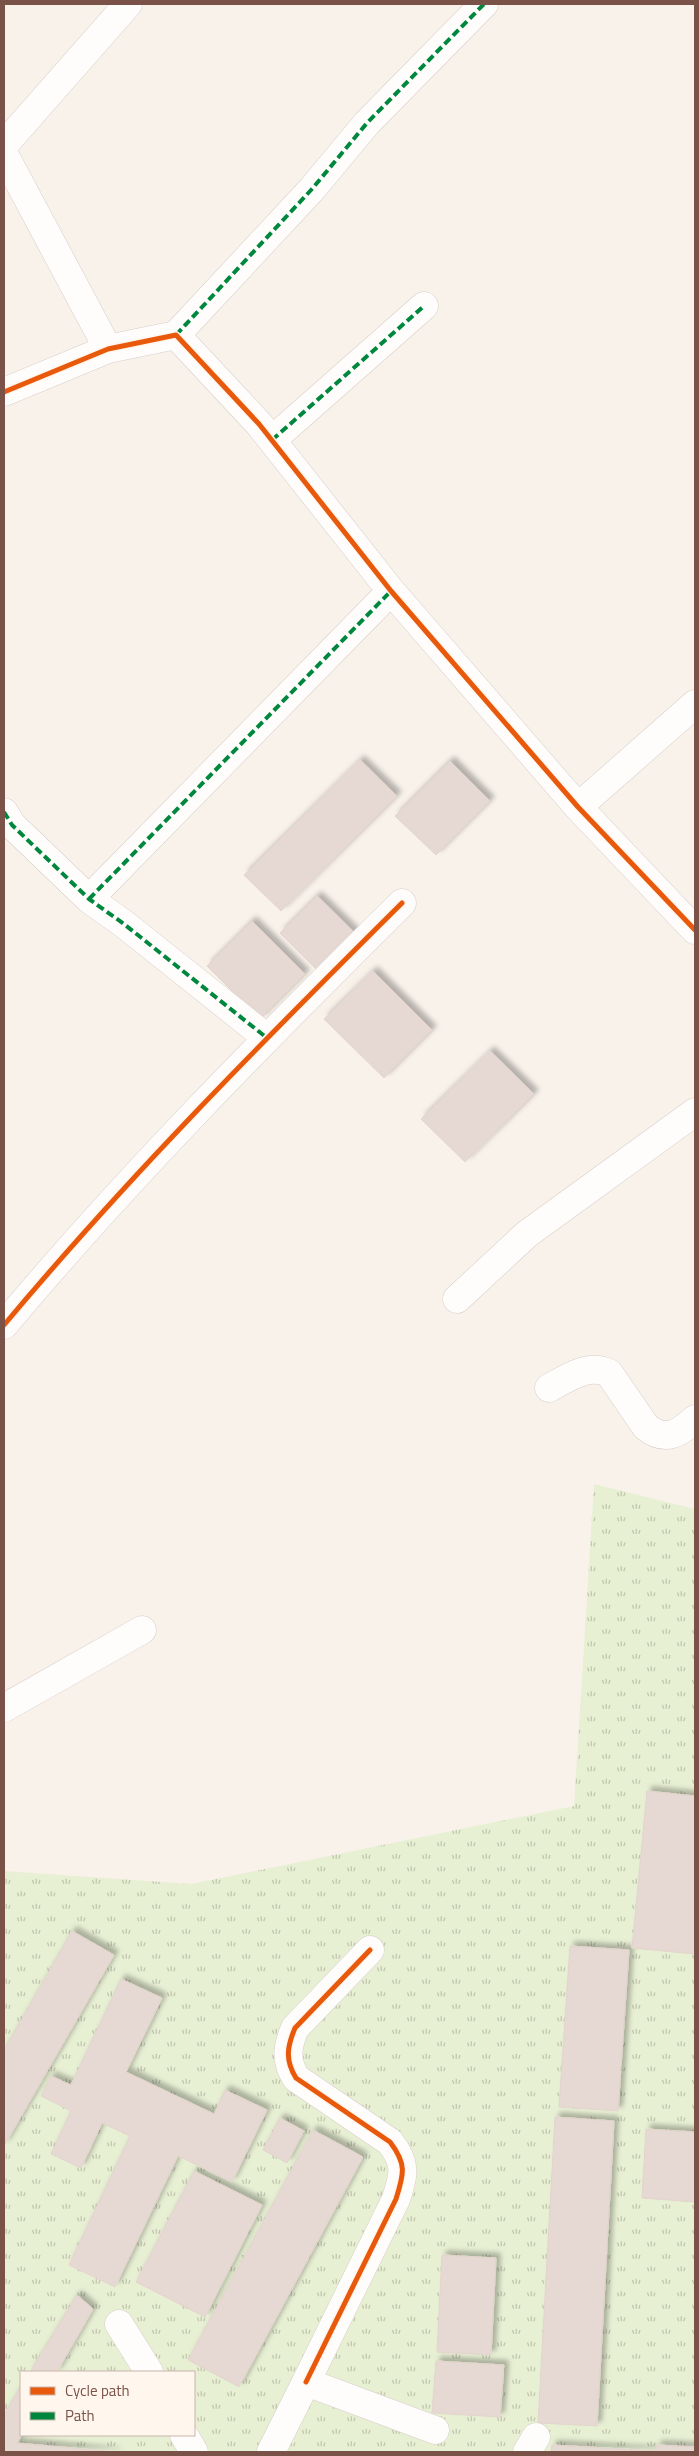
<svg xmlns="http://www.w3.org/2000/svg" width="699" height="2456" font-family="'Titillium Web',sans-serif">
	<defs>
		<pattern id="grass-tufts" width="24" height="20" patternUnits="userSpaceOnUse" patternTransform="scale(1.25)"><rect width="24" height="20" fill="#e8f0d4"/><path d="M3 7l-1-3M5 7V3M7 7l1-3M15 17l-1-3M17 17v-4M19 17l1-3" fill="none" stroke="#c1c5ae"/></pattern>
		<filter id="shadow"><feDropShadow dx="4.5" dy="-4.5" stdDeviation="2.5" flood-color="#0004"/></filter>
	</defs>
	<rect width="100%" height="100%" fill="#f9f2eb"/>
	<path fill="url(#grass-tufts)" fill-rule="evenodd" d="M594,1484L695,1509V2452H4V1871L191,1884L574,1806ZM21,2372H194V2435H21Z"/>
	<path fill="#e6d8d2" stroke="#e3d4cc" filter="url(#shadow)" d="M360,760L397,796L281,911L244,875Z
		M450,761L490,801L436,855L395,816Z
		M317,896L357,935L319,972L280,933Z
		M252,921L305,974L260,1019L207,966Z
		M373,971L432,1030L384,1078L324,1019Z
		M490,1051L534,1094L465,1162L421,1119Z
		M647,1791L695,1796V1954L632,1948Z
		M72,1931L114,1955L4,2146V2050Z
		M570,1946L629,1950L618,2111L559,2107Z
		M121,1979L162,1998L126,2072L214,2114L225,2090L267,2110L232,2182L178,2156L115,2287L69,2265L130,2136L102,2123L81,2168L51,2154L71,2111L41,2096L51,2076L71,2085Z
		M555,2117L614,2121L597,2426L538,2423Z
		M280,2118L304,2131L287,2163L263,2150Z
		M646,2129L695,2132V2202L642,2198Z
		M313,2130L363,2157L239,2387L188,2360Z
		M194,2171L262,2205L205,2317L136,2282Z
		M442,2255L496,2258L491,2355L437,2352Z
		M77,2295L93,2309L57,2372H30Z
		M436,2361L504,2365L500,2417L432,2413Z
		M21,2386L22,2435L17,2443L116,2452H4V2415Z
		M552,2445L657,2451V2445L695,2447V2452H551Z"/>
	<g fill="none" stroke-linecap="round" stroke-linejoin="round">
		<g stroke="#d8cdc8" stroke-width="29">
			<path id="minor" d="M4,145L128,4
				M4,154L108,349
				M176,335L312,189L367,123L484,4
				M4,392L108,349L176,335L259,424L391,591L578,807L695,930
				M272,440L424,306
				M578,807L695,704
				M4,812L12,825L89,899L124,924L267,1038
				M89,899L391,591
				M457,1299L527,1234L695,1112
				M4,1325C128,1177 265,1039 402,903
				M549,1388C568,1378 588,1363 609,1373L646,1427C665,1442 679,1434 695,1419
				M4,1708L142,1630
				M119,2324L149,2372
				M306,2382L396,2199C404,2174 407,2164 390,2142L296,2078C285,2060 287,2047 295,2028L370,1950
				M184,2435L194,2452
				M271,2452L306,2382L435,2430
				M527,2452L536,2437"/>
		</g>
		<use href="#minor" stroke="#fefdfc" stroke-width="28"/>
		<path stroke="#00873e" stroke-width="4" stroke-dasharray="8 4" stroke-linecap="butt" d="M176,335L312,189L367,123L484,4
			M272,440L424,306
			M4,812L12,825L89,899L124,924L267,1038
			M89,899L391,591"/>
		<g stroke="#fff6ee" stroke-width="8">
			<path id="cycleway" d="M4,392L108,349L176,335L259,424L391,591L578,807L695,930
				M4,1325C128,1177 265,1039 402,903
				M306,2382L396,2199C404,2174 407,2164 390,2142L296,2078C285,2060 287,2047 295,2028L370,1950"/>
		</g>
		<use href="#cycleway" stroke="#e8590c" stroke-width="5"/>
	</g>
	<rect width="699" height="2456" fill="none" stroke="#7b5247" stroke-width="10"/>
	<rect x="20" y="2371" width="175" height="65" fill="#fff6ee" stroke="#cab4ab"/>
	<rect x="30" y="2387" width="25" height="8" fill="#e8590c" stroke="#cab4ab"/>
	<text x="65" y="2396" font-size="15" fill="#7b5247">Cycle path</text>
	<rect x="30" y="2412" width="25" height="8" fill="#00873e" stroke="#cab4ab"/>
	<text x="65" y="2421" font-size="15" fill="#7b5247">Path</text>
</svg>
